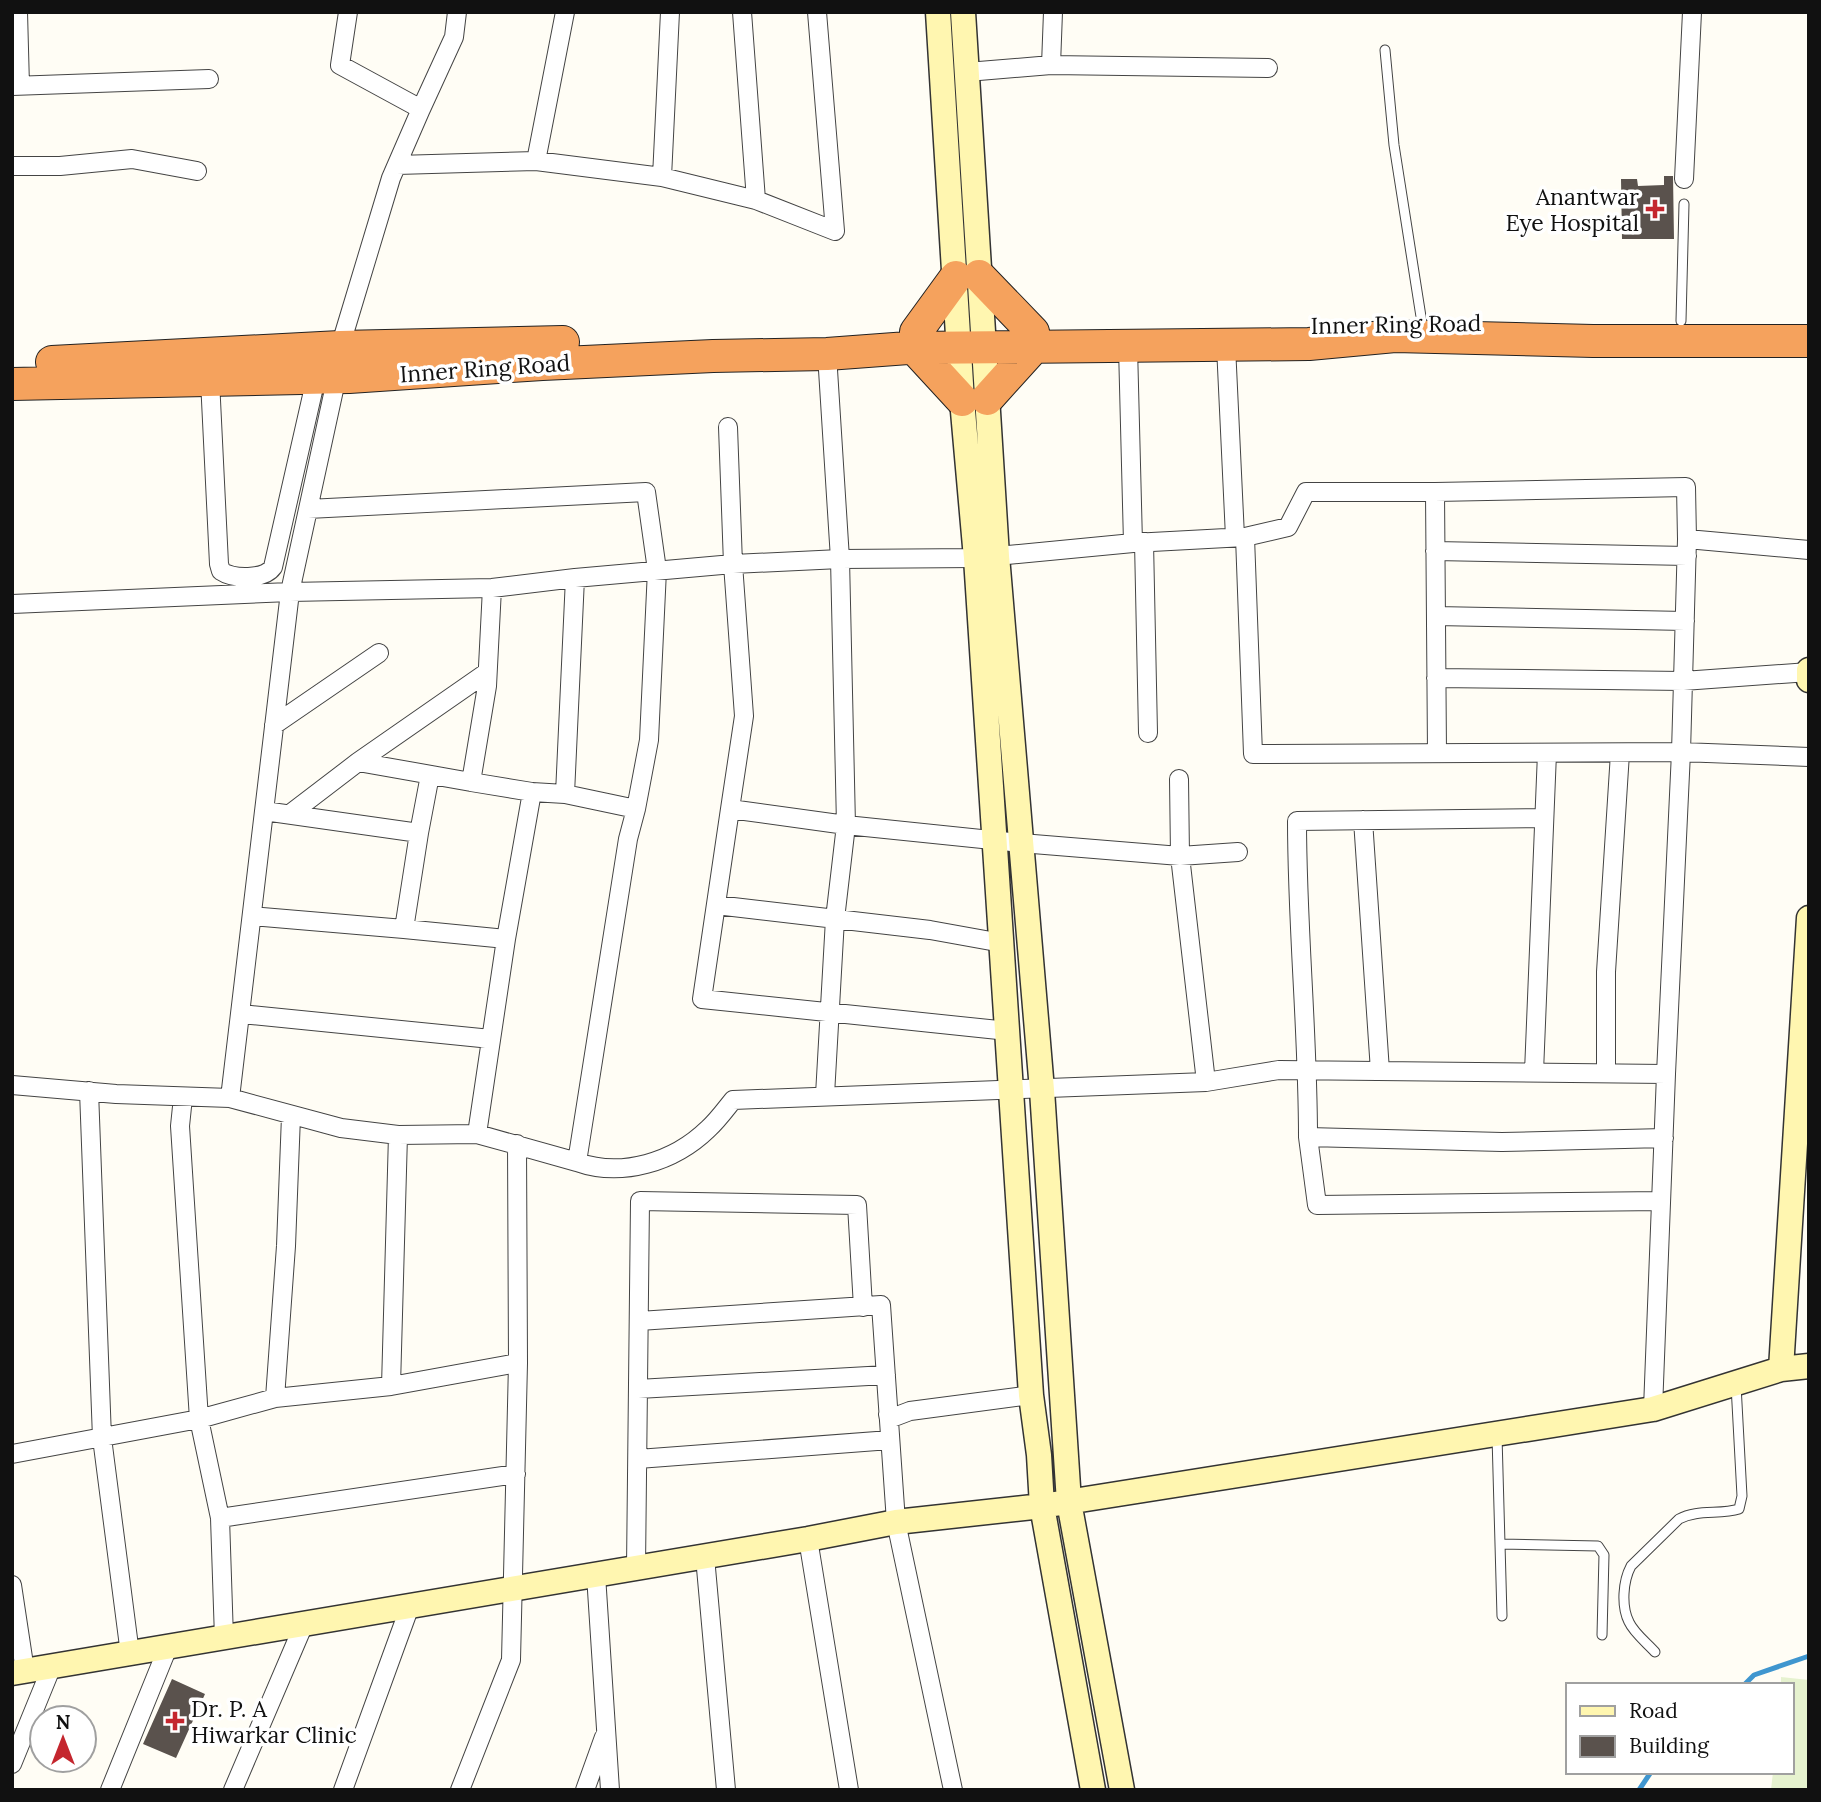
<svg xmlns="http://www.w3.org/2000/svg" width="1821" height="1802" font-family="Lora,serif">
	<rect width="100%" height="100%" fill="#fffdf5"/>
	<path fill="#e6f2cf" d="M1781,1677L1809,1680V1790H1771L1773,1772H1791V1685H1781Z"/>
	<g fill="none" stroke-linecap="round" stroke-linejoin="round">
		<path stroke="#3f96cf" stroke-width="5" d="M1744,1685L1754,1675L1809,1656
			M1639,1790L1651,1772"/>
	</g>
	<path fill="#5a524d" d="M1664,176H1673L1674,239H1622L1621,179H1637L1638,186L1664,185Z
		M172,1679L205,1694L176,1758L143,1744Z"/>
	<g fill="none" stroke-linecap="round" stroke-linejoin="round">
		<g stroke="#444" stroke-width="11">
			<path id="lane" d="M1385,50L1394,145L1422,323
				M1681,321L1684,204
				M1497,1436L1502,1616
				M1500,1544L1598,1546L1604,1555L1602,1635
				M1655,1652C1647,1643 1634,1633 1629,1622C1621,1606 1623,1581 1631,1566L1679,1519C1697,1509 1720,1515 1739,1509L1742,1496L1736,1385"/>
		</g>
		<g stroke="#444" stroke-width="20">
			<path id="street" d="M18,12L20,86
				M348,12L340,65L421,109L454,37L457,12
				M742,12L756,200
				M1051,65L1053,12
				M967,72L1051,65L1268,68
				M12,86L209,79
				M536,161L662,177L756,200L835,231L817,12
				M397,165L536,161L565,12
				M12,166H60L132,159L197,171
				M662,177L670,12
				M1684,179L1692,12
				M1226,346L1235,537
				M340,347L391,178L421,109
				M1128,347L1133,543
				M337,376L290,592L230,1098L341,1128L398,1135L477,1134L577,1162
				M210,380L219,564L221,571C233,579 264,580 273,567L316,378
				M728,427L733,564L744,716L730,809L846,825L1021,843L1180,856L1238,852
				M1435,492L1686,487L1687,539
				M308,509L646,492L657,570L649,740L636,809
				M1245,537L1288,527L1306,492H1435L1437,753
				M1144,542L1148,733
				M1435,551L1687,556
				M492,588L487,686L471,782L532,792L565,794L636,809L628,839L577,1162C622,1178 674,1162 708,1129C717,1121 725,1110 733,1100L1206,1082L1180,856L1179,779
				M12,604L290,592L492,588L575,578L733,564L840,559L976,558L1133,543L1245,537L1253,754L1681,752L1687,539L1809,550
				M1436,616L1685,621
				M1436,678L1683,681L1809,672
				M274,725L379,653
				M358,762L486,673
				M565,794L575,578
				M730,809L702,999L1008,1031
				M290,814L358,762L471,782
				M1544,818L1297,821C1297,927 1308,1032 1308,1137L1502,1142L1664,1138
				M1363,820L1380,1071
				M419,833L430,775
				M716,905L930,930L1002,943
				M252,916L404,929L419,833L264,811
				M404,929L506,939L477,1134
				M506,939L532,792
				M241,1014L491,1039
				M1534,1072L1547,753
				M1606,1073V972L1620,753
				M1206,1082L1279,1070L1666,1074L1681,752L1809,757
				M12,1085L116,1094L230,1098
				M89,1091L102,1438L130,1654
				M825,1095L835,919L846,825L840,559L827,354
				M183,1097L180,1126L199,1419L220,1518L516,1474
				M1308,1137L1317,1205L1661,1201
				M639,1321L881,1305L896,1522L953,1790
				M391,1386L398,1135
				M638,1389L886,1375
				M275,1398L286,1246L291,1116
				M1653,1409L1666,1074
				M888,1414L889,1419L910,1411L1031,1395
				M12,1454L199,1419L275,1398L391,1386L518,1363L517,1144
				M638,1459L890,1440
				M220,1518L224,1638
				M808,1539L849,1790
				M705,1557L726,1790
				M636,1568L640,1201L857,1205L863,1307
				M596,1575L610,1790
				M12,1585L25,1671
				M12,1764L52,1666
				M110,1790L168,1647
				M233,1790L304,1624
				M343,1790L410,1606
				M460,1790L511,1660L518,1363
				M585,1790L604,1737"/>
		</g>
		<g stroke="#333" stroke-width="27">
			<path id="secondary" d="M938,12L962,400L976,558L1031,1395L1039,1455L1042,1506L1093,1790
				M963,12L997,556L1042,1090L1069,1502L1122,1790
				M1809,670V680
				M1781,1369L1809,918
				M12,1673L808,1539L896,1522L1042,1506L1653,1409L1781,1369L1809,1366"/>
		</g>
		<g stroke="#222" stroke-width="34">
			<path id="highway" d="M979,276L1033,332
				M916,332L956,277
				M915,349L962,400
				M52,362L340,347L563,342
				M12,384L349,377L542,364L713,356L827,354L908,348L1309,344L1395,336L1593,341H1809
				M987,399L1034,347"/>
		</g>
		<use href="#lane" stroke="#fff" stroke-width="9"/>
		<use href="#street" stroke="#fff" stroke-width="18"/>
		<use href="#secondary" stroke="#fff6b0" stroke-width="24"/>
		<use href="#highway" stroke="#f5a25d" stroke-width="32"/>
	</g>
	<g fill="#c4262e" stroke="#fff" stroke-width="2.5">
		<path d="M1651.5 198.5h7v7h7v7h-7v7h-7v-7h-7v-7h7z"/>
		<path d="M171.5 1710.5h7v7h7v7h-7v7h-7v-7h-7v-7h7z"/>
	</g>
	<g text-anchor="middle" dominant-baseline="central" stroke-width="7" stroke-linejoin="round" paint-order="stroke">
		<g font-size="23" fill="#111" stroke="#fff" text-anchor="end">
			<text x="1639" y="196">Anantwar<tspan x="1639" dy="26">Eye Hospital</tspan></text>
			<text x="191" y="1708" text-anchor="start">Dr. P. A<tspan x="191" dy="26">Hiwarkar Clinic</tspan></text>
		</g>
		<g font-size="23" fill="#111" stroke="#fff">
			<text transform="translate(1396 324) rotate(-1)">Inner Ring Road</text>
			<text transform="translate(485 368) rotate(-4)">Inner Ring Road</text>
		</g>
	</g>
	<rect width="1821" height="1802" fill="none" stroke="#111111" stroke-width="28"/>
	<rect x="1566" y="1683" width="228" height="91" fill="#ffffff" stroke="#a0a0a0" stroke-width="2"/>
	<rect x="1580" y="1706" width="35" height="10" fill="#fff6b0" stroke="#a0a0a0" stroke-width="2"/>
	<text x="1629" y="1718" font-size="21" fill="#111111">Road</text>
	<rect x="1580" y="1736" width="35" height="21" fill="#5a524d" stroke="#a0a0a0" stroke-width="2"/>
	<text x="1629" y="1753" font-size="21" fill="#111111">Building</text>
	<g transform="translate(63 1739)"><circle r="33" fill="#ffffff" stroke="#a0a0a0" stroke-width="2"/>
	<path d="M0-5L12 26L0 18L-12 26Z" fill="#c4262e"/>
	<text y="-10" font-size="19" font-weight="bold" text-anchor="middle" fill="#111111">N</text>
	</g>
</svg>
